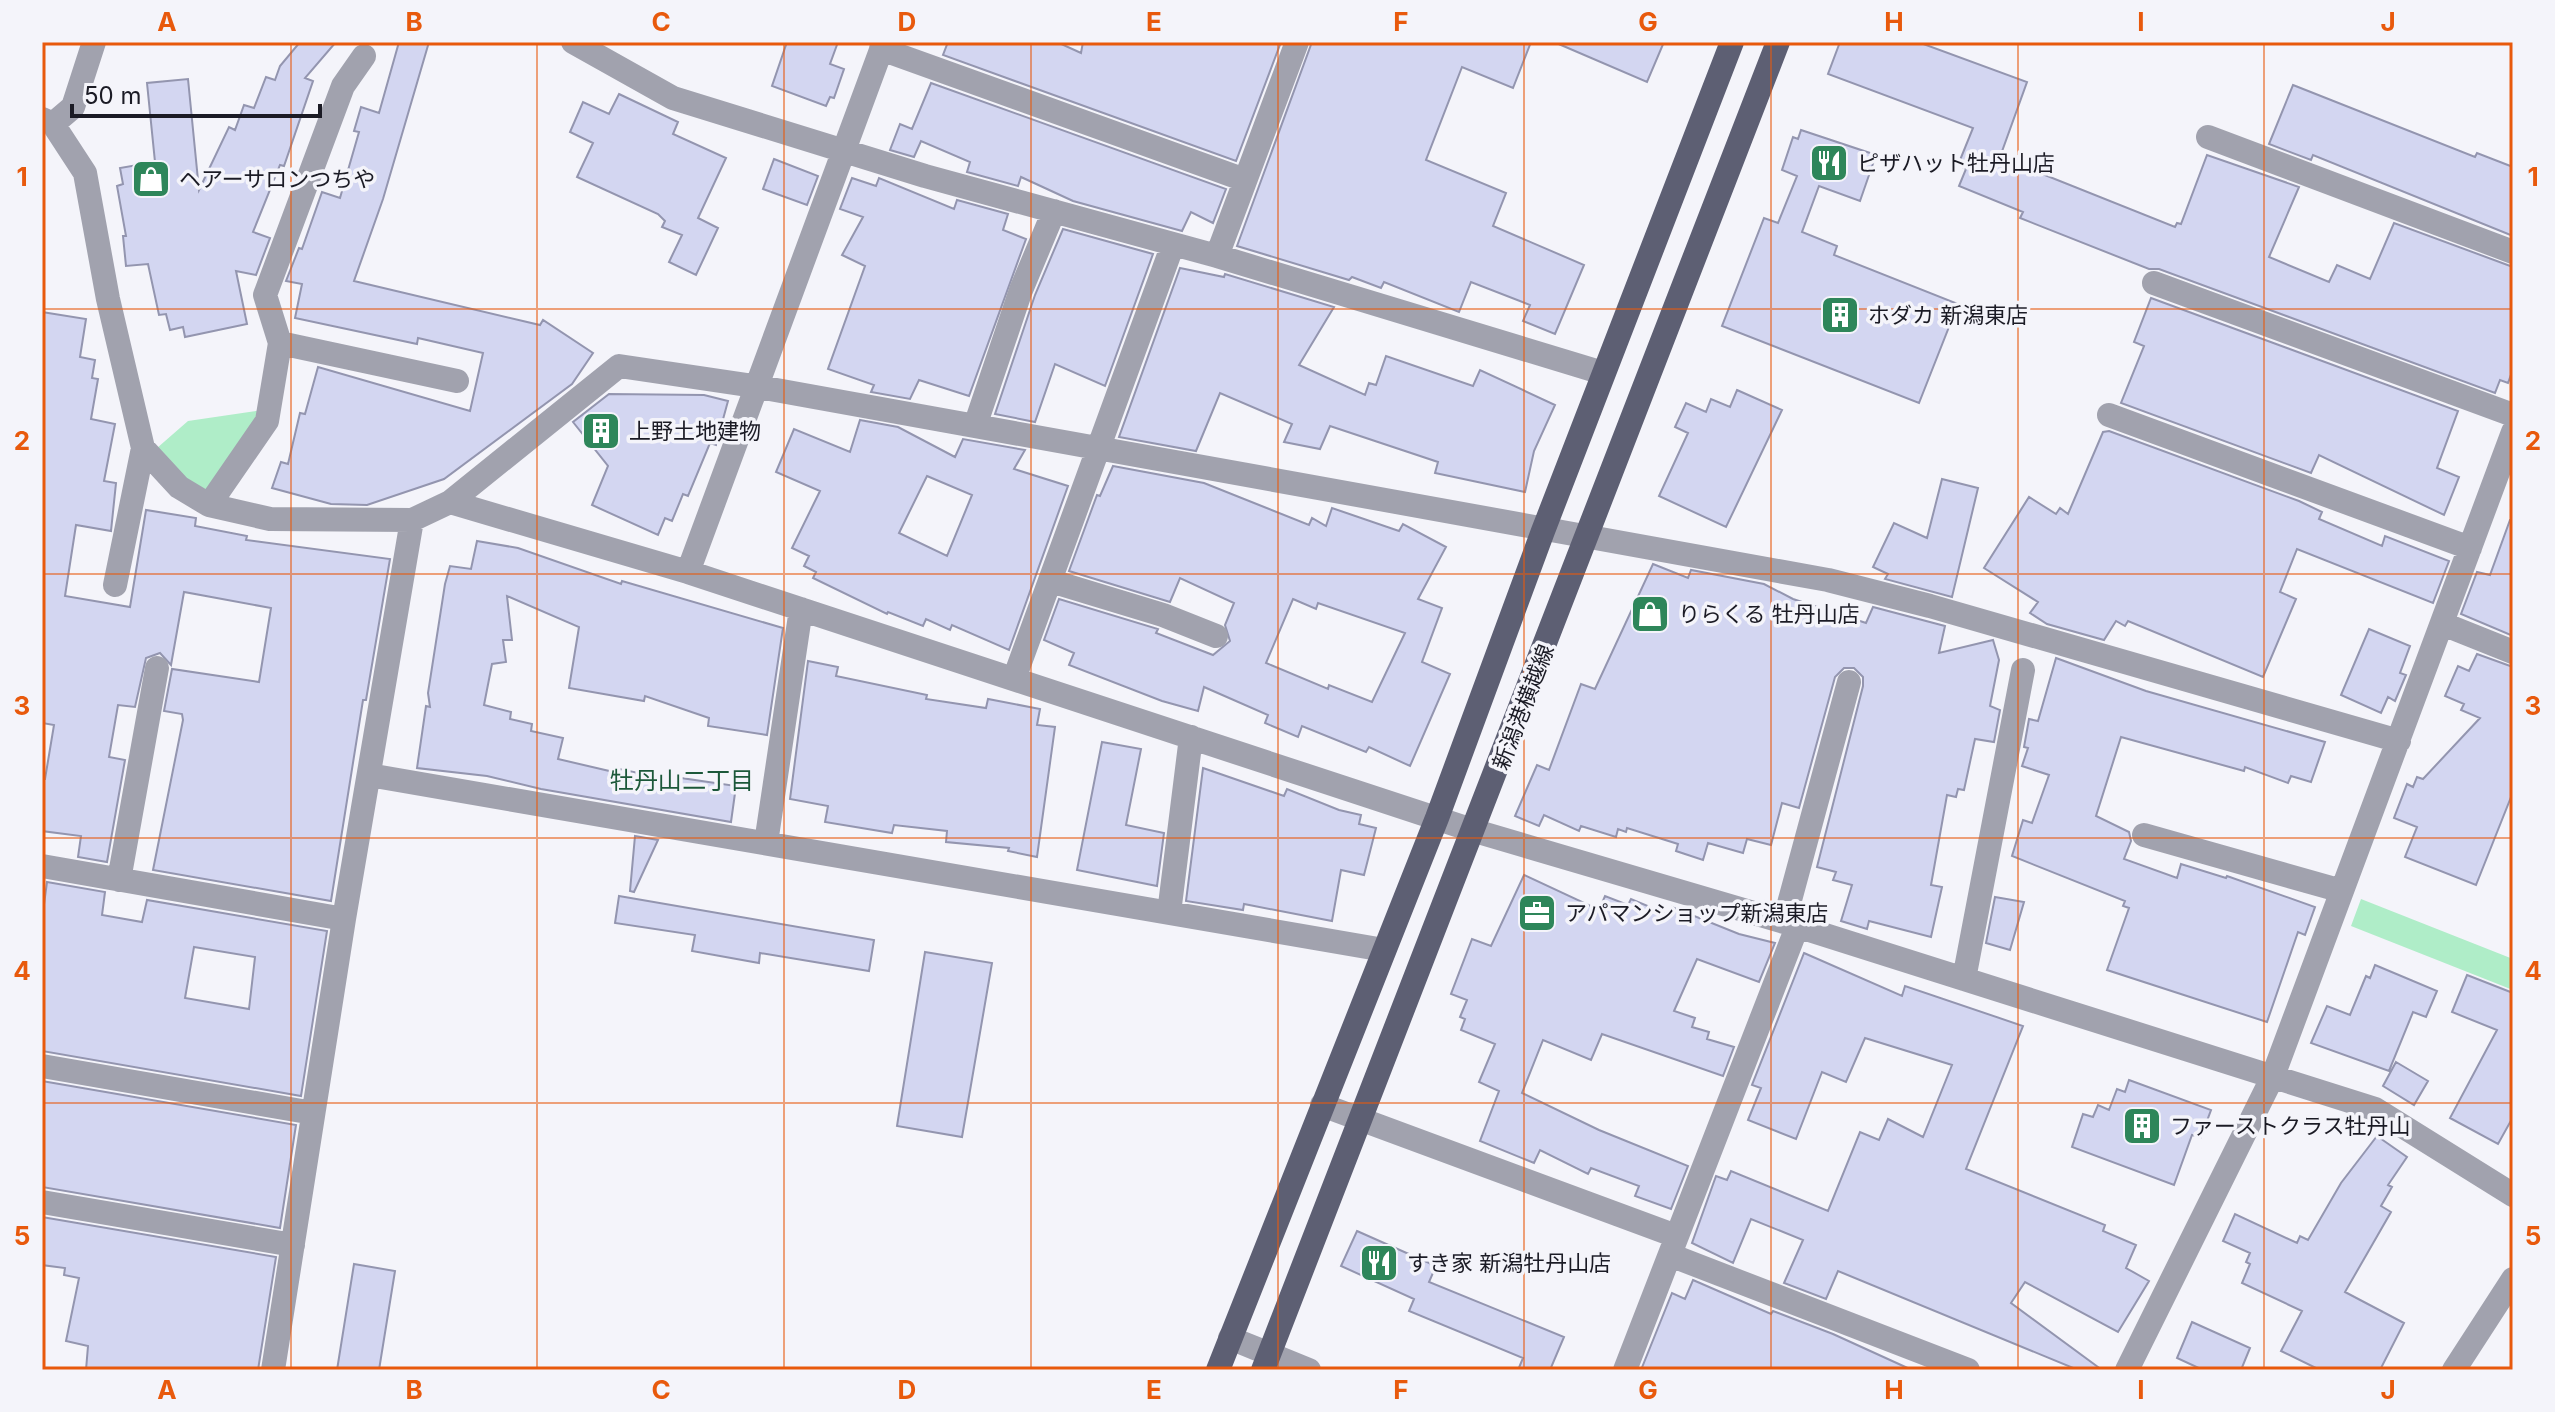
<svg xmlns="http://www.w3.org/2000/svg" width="2555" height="1412" font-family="Inter,'Noto Sans JP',sans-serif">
	<rect width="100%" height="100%" fill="#f4f4fa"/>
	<path fill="#afedc8" d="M269,409L209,505L149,455L188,421Z
		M2361,899L2513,959V990L2351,926Z"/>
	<path fill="#d3d6f1" stroke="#9395af" stroke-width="2" fill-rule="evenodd" d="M300,42H336L305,78L313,81L284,166L280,165L253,232L270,238L256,275L236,271L247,324L185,337L183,327L170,330L166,314L159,315L148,264L126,266L123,236H126L117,186L123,184L120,168L155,162L147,83L188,79L199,190L229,127L235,130L244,105L254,108L266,77L275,80L280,66Z
		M399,42H429L383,199L354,281L540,325L543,320L593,353L572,384L444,479L367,505L331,504L272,488L281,462L288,464L300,413L305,414L318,367L470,411L483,353L418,338L417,344L295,318L302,284L286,281L299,248L302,249L322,192L340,198L359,132L354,131L361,107L379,113Z
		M787,42H838L830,64L844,69L834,98L830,97L826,106L772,86Z
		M948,42H1057L1081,53L1083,42H1281L1236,161L943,55Z
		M1312,42H1531L1513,88L1462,67L1426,160L1506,193L1493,226L1584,265L1555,334L1523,321L1530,305L1471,282L1459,312L1384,282L1381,288L1352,277L1349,280L1237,246Z
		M1554,42H1664L1647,82Z
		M1840,42H1918L2027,82L2000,157L2175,227L2177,223L2181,224L2207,155L2299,187L2269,257L2329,282L2337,265L2370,279L2394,223L2513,267V369L2508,383L2500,380L2495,393L2159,269H2149L2020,218L2023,212L1959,186L1966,169L1958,165L1973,128L1828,74Z
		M931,83L1226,189L1213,223L1191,212L1182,231L1073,201L1021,177L1018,186L967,172L970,162L921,141L914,157L890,150L900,124L912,129Z
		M2293,85L2475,157L2477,153L2513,167V236L2313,155L2311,160L2269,144Z
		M619,94L678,122L673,134L726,158L698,218L718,228L696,275L669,262L682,235L662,227L665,221L658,214L577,177L593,143L570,132L583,102L609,114Z
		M1801,130L1876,155L1860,201L1819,186L1802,232L1837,246L1834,255L1958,304L1919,403L1722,326L1764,218L1778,223L1797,176L1782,170L1793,137L1798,139Z
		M774,159L818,176L807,205L763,189Z
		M852,178L876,186L879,178L954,209L957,200L1008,214L1003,230L1026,239L969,396L919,380L910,399L871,392L874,385L828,369L865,266L842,255L863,217L840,209Z
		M1063,229L1153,254L1105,386L1055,364L1035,422L995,414L1035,295Z
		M1180,268L1224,277L1225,274L1334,307L1299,365L1365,395L1369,383L1376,385L1386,356L1473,386L1480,370L1555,405L1534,451L1525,492L1435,473L1438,462L1330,426L1320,449L1284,442L1292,424L1220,393L1196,451L1119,437Z
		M2151,298L2458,411L2437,468L2459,477L2444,515L2319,455L2311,473L2121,403L2144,346L2134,342Z
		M42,312L86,319L80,357L95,360L92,378L98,379L91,419L115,424L104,481L116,483L111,531L76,525L65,596L130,607L146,510L196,518L195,526L247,536L246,540L390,559L366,700H363L331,901L153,870L183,720L182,714L164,711L172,669L259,682L271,608L184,592L171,665L160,653L146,658L135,707L118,705L109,757L125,760L107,862L78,857L81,836L42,831V779H45L54,725L42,723Z
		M1737,390L1782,410L1726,527L1659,496L1688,433L1675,427L1686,403L1706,412L1711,399L1730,407Z
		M609,394L704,395L728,401L716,445L710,443L688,496L683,494L672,521L665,518L658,535L592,505L608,466L573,422Z
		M860,420L898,427L955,457L963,439L1025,450L1014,469L1068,486L1009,650L952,625L950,630L926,619L923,626L888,612L887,614L813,578L816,572L804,566L809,556L792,548L820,491L776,472L794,429L850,452ZM927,476L972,495L947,556L899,533Z
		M2109,431L2299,501L2322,512L2319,519L2382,546L2385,536L2449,561L2433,603L2297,549L2280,592L2296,599L2263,677L2128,621L2125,626L2116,621L2104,640L2047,624L2030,613L2038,602L1984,568L2029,497L2056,514L2060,508L2068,514L2103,432Z
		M1113,466L1204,483L1309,525L1312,518L1326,526L1332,508L1399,531L1403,524L1446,547L1418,599L1442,608L1422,662L1450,674L1410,766L1369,747L1366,752L1302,726L1298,737L1265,723L1268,715L1204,687L1198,711L1162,701L1069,665L1074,653L1044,640L1059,599L1158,629L1156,633L1213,655L1230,641L1225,625L1234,603L1180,578L1170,602L1069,571L1097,495L1100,496ZM1293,599L1316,609L1318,603L1405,633L1372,702L1329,685L1328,689L1266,663Z
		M1942,479L1978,488L1952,597L1885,579L1888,574L1873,567L1894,523L1927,538Z
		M2510,520H2513V636L2461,614L2477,572L2490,575Z
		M477,541L518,548L621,584L622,581L783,628L767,735L708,726L709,718L645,696L644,701L569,688L579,627L507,596L512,640H503L506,662L492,664L484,705L511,712L510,719L532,724L531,731L563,738L558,759L618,773L619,769L681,782V778L736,786L731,822L541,789L487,776L417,768L426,706L430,707L428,693L445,584L450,566L471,569Z
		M1653,564L1688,578L1691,570L1764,584L1793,599L1866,623L1873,607L1945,626L1939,653L1993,640L1999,660L1990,706L2000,710L1994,742L1975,739L1964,790L1958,789L1956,797L1947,795L1931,885L1942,887L1931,937L1869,921L1867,929L1841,921L1852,885L1833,880L1836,872L1817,867L1863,686V677L1854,668H1844L1835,677L1799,808L1782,803L1771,845L1747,839L1743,853L1708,843L1703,860L1676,851L1678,844L1627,828L1626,832L1618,829L1616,837L1581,826L1579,831L1544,815L1539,826L1515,816L1537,765L1549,770L1581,684L1595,689Z
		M2369,629L2410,646L2400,673L2406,675L2395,701L2388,697L2381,713L2341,695Z
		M2477,654L2513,667V792L2476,885L2405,857L2417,827L2394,818L2407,784L2413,787L2417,777L2423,779L2480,718L2461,710L2464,704L2445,696L2458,666L2469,671Z
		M2056,658L2146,691L2325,742L2311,782L2291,776L2288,783L2245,767L2244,771L2121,737L2096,816L2129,832L2131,841L2124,859L2177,878L2181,864L2226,878L2227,876L2315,907L2305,935L2298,932L2267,1022L2107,970L2129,908L2123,906L2125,901L2012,856L2023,820L2032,823L2049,775L2022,766L2028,748L2024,747L2029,719L2038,721Z
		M808,661L838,667L836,676L927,695L926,699L986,708L988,699L1040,709L1037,725L1055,727L1037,857L1008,851L1009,848L946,842L947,831L894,825L892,833L825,822L828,806L790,799Z
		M1102,742L1141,749L1126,825L1164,833L1157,886L1077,870Z
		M1203,768L1284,796L1287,789L1339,810L1361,815L1359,824L1376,828L1364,875L1341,870L1332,921L1244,904L1243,910L1186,901Z
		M635,836L658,840L634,892L630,891Z
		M1524,875L1599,910L1605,896L1628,905L1631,899L1669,915L1672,907L1739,934L1775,943L1759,982L1697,959L1674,1011L1695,1018L1692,1027L1709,1032L1707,1039L1734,1047L1723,1076L1602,1034L1591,1060L1543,1040L1522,1093L1599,1130L1688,1166L1671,1209L1635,1196L1639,1186L1591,1168L1588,1174L1540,1150L1534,1163L1480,1141L1499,1091L1479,1082L1495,1044L1461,1030L1465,1019L1460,1017L1467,1000L1451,994L1472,939L1491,946Z
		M47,882L105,892L102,915L142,922L147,900L327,931L301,1096L42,1051V919ZM194,947L255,957L249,1009L185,998Z
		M619,896L874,940L869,971L760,953L759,963L692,951L695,935L615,923Z
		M1995,897L2024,902L2010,950L1986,943Z
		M925,952L992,963L962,1137L897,1126Z
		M1804,953L1902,996L1905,986L2023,1026L1966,1169L2105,1225L2103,1231L2136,1245L2126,1268L2149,1281L2118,1332L2025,1282L2011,1303L2102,1370H2078L1838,1271L1826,1299L1784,1283L1803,1240L1751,1219L1733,1263L1692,1243L1716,1176L1727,1180L1731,1171L1828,1211L1860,1132L1879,1140L1888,1119L1923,1137L1952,1065L1865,1038L1846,1082L1822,1072L1796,1139L1748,1120L1761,1088L1752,1085Z
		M2375,965L2437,991L2426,1017L2413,1012L2389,1071L2311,1043L2327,1006L2350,1015L2366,976L2370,978Z
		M2467,975L2513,993V1117L2498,1144L2450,1118L2497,1030L2452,1012Z
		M2396,1062L2428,1081L2414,1105L2383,1086Z
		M2129,1080L2211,1110L2201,1137L2192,1135L2174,1185L2072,1147L2083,1114L2093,1117L2098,1105L2109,1110L2117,1089L2125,1092Z
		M42,1081L296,1125L280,1228L42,1187Z
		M2377,1136L2407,1157L2388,1185L2392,1187L2381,1206L2391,1212L2345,1292L2404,1323L2380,1370H2320L2281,1351L2302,1311L2242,1283L2250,1264L2246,1262L2250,1253L2223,1241L2235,1214L2297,1243L2300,1236L2308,1240L2341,1183Z
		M42,1217L276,1257L258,1370H86L88,1346L66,1341L79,1278L64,1275L65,1268L42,1265Z
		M1357,1231L1436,1266L1429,1282L1564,1337L1550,1370H1518L1523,1358L1409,1311L1414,1299L1341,1266Z
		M354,1264L395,1271L379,1370H337Z
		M1693,1280L1771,1314L1773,1311L1833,1334L1912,1370H1641L1672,1293L1685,1299Z
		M2192,1322L2250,1348L2241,1370H2203L2177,1358Z"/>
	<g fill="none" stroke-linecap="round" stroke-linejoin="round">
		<path stroke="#a1a2ae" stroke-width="24" d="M573,42L673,98L925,176L1217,256L1603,373
			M881,49L1245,180
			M42,119L53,124L85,173L108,299L143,448L179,487L209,505L270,519L412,520L450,502L688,572L1475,831L1784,922L2375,1109L2513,1195
			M53,124L73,107L94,42
			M2208,137L2513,252
			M1217,256L1297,42
			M2154,283L2513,415
			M280,343L457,381
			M2109,415L2470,548
			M975,426L1021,290L1054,211
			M450,502L619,366L754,386L1828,580L1930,606L2399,741
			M209,505L267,421L280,343L265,295L343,86L364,56
			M688,572L884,42
			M1051,581L1163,615L1216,636
			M115,585L143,448
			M2443,624L2513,652
			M1014,679L1173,244
			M369,775L1384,950
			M2144,835L2342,891
			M766,843L801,609
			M42,866L344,919
			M119,880L157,668
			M1169,913L1191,737
			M1784,922L1849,682
			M1964,979L2023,670
			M42,1066L313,1113
			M1322,1105L1676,1236
			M42,1202L293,1245
			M1670,1255L1968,1370
			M1230,1338L1309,1370
			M273,1370L344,919L412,520
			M1625,1370L1797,927
			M2127,1370L2273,1076L2513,432
			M2454,1370L2513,1279"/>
		<path stroke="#5d5f73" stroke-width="24" d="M1218,1370L1437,818L1543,531L1732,42
			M1263,1370L1778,42"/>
	</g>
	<path fill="none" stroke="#e8590c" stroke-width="2" stroke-opacity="0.55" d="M291,42V1370M537,42V1370M784,42V1370M1031,42V1370M1278,42V1370M1524,42V1370M1771,42V1370M2018,42V1370M2264,42V1370M42,309H2513M42,574H2513M42,838H2513M42,1103H2513"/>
	<defs>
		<g id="restaurant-square" transform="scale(2)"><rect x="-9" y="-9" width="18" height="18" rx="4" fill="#2e865a" stroke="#f4f4fa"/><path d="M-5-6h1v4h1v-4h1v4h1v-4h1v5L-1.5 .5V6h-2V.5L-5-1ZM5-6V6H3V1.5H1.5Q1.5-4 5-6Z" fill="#fff"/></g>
		<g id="shop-square" transform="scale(2)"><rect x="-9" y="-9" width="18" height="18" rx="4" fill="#2e865a" stroke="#f4f4fa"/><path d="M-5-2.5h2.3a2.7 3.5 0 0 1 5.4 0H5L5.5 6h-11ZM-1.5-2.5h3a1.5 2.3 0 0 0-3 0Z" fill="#fff"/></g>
		<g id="building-square" transform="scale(2)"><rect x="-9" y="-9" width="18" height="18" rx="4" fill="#2e865a" stroke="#f4f4fa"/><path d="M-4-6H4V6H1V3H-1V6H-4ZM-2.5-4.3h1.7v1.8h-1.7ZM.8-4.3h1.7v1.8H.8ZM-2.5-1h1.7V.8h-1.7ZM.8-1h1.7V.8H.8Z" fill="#fff"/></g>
		<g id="office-square" transform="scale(2)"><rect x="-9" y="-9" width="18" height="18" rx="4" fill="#2e865a" stroke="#f4f4fa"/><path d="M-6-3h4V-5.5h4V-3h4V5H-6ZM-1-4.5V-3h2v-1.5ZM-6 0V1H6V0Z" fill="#fff"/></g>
	</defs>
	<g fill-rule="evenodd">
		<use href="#restaurant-square" x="1829" y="163"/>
		<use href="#shop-square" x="151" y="179"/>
		<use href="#building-square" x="1840" y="315"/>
		<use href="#building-square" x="601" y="431"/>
		<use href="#shop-square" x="1650" y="614"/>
		<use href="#office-square" x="1537" y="913"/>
		<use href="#building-square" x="2142" y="1126"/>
		<use href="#restaurant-square" x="1379" y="1263"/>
	</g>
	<g text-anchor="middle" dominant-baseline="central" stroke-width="7" stroke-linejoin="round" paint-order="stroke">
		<g font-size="22" fill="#1b1b25" stroke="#f4f4fa" text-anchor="start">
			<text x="1857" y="163">ピザハット牡丹山店</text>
			<text x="179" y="179">ヘアーサロンつちや</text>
			<text x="1868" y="315">ホダカ 新潟東店</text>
			<text x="629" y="431">上野土地建物</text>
			<text x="1678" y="614">りらくる 牡丹山店</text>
			<text x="1565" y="913">アパマンショップ新潟東店</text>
			<text x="2170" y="1126">ファーストクラス牡丹山</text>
			<text x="1407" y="1263">すき家 新潟牡丹山店</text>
		</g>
		<g font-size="22" fill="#1b1b25" stroke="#f4f4fa">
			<text transform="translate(1523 707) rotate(-69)">新潟港横越線</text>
		</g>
		<g font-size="24" fill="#1c583a" stroke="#f4f4fa">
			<text x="682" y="780">牡丹山二丁目</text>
		</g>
	</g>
	<rect width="2555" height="1412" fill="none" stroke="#f4f4fa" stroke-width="88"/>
	<path d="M72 104v12h248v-12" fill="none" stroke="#1b1b25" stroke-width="4"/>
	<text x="84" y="104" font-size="24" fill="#1b1b25" stroke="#f4f4fa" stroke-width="6" paint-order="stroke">50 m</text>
	<rect x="44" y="44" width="2467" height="1324" fill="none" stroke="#e8590c" stroke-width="3"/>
	<g font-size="26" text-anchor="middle" font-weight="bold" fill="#e8590c">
		<text x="167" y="31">A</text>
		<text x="414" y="31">B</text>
		<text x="661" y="31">C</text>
		<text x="907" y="31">D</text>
		<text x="1154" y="31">E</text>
		<text x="1401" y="31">F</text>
		<text x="1648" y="31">G</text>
		<text x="1894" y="31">H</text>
		<text x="2141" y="31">I</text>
		<text x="2388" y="31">J</text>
		<text x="22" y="186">1</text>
		<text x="2533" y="186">1</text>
		<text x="22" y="450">2</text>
		<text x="2533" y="450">2</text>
		<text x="22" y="715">3</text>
		<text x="2533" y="715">3</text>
		<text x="22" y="980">4</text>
		<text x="2533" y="980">4</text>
		<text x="22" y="1245">5</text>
		<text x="2533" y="1245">5</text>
		<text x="167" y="1399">A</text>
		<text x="414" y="1399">B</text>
		<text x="661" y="1399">C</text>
		<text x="907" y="1399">D</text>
		<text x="1154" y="1399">E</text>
		<text x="1401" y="1399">F</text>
		<text x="1648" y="1399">G</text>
		<text x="1894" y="1399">H</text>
		<text x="2141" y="1399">I</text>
		<text x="2388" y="1399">J</text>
	</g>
</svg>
